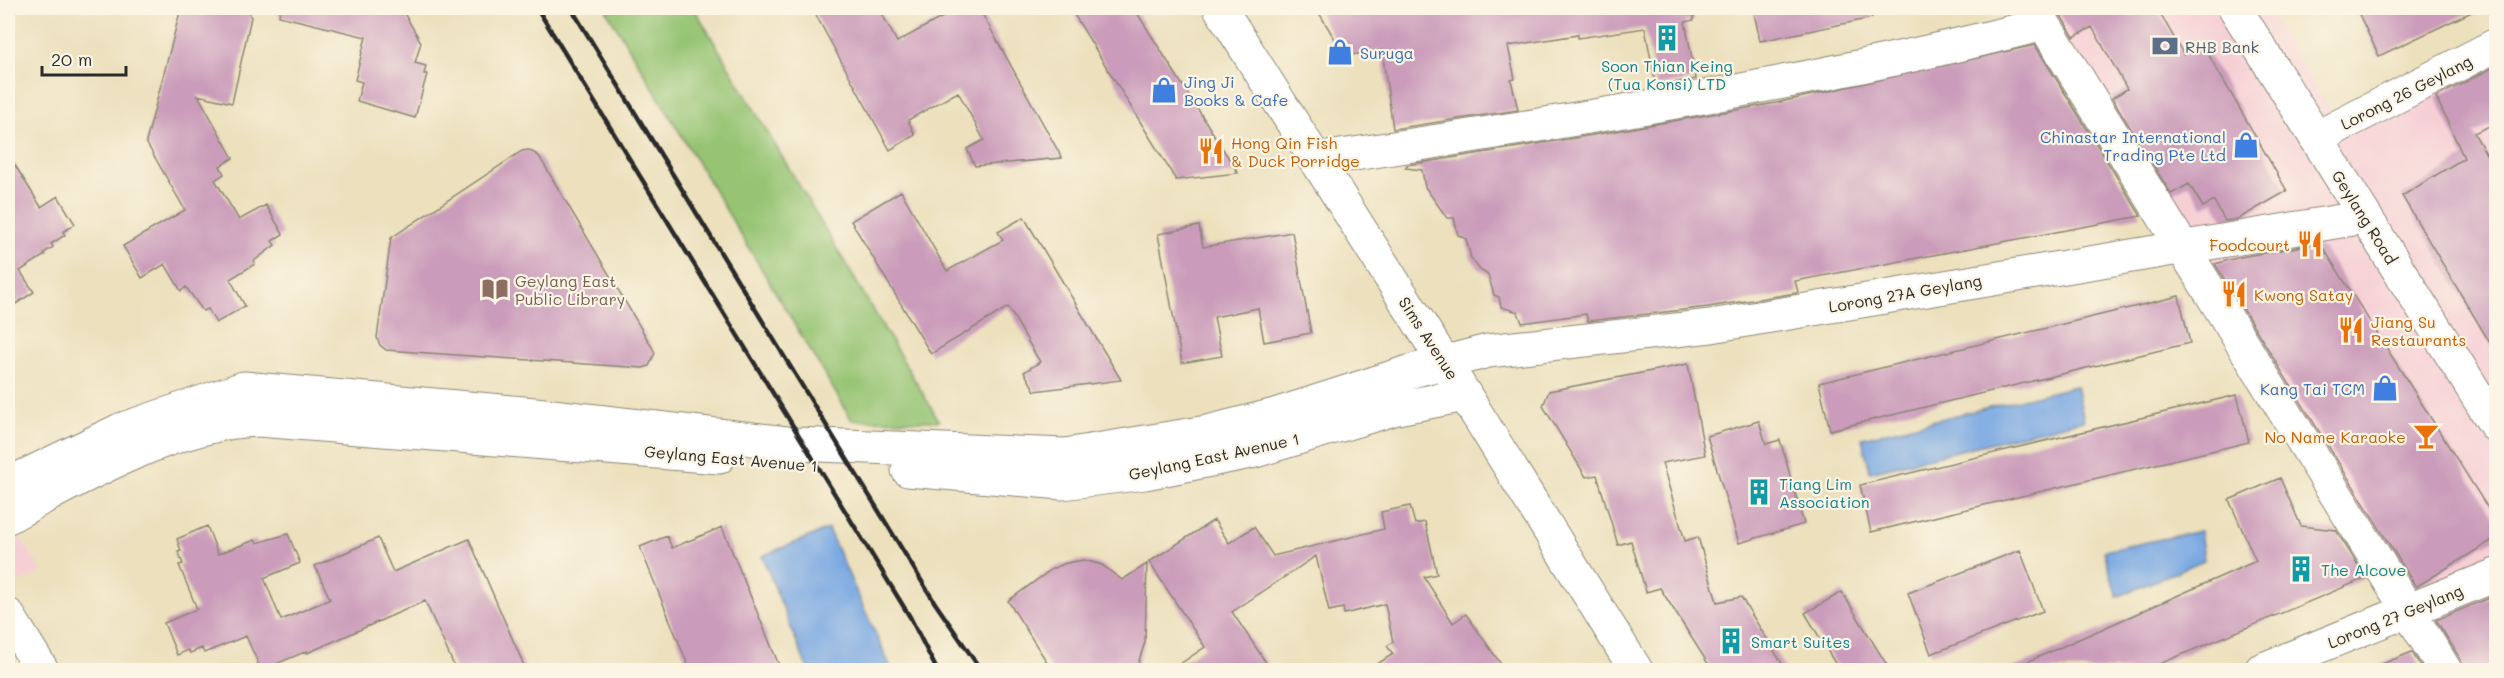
<svg xmlns="http://www.w3.org/2000/svg" width="2504" height="678" font-family="Mali,sans-serif">
	<rect width="100%" height="100%" fill="#fcf5e5"/>
	<filter id="ink" filterUnits="userSpaceOnUse"><feTurbulence type="fractalNoise" baseFrequency=".0167" numOctaves="2"/><feDisplacementMap in="SourceGraphic" scale="12" xChannelSelector="R" yChannelSelector="G"/><feConvolveMatrix kernelMatrix="1 2 1 2 8 2 1 2 1" color-interpolation-filters="sRGB"/></filter>
	<filter id="wash" filterUnits="userSpaceOnUse"><feTurbulence type="fractalNoise" baseFrequency=".008" numOctaves="4" result="noise"/><feDisplacementMap in="SourceGraphic" scale="24" xChannelSelector="R" yChannelSelector="G"/><feGaussianBlur stdDeviation="1.35" result="paint"/><feColorMatrix in="noise" values="0 0 0 0 0 0 0 0 0 0 0 0 0 0 0 0 0 1.4 0 .05"/><feComposite in="paint" operator="in"/></filter>
	<g filter="url(#wash)">
		<rect width="100%" height="100%" fill="#ece0bd"/>
		<path fill="#f6cfd5" d="M2023,8H2266L2344,132L2496,66V148L2492,150L2496,157V670H2461Z
			M8,517L42,572L8,587Z"/>
		<path fill="#96c473" stroke="#60784f" stroke-width="1.5" d="M605,8H694L939,421L852,420Z"/>
		<path fill="#78a7e2" stroke="#526986" stroke-width="1.5" d="M2076,386L2084,420L1870,472L1862,438Z
			M828,529L892,670H808L762,556Z
			M2200,531L2204,560L2117,597L2104,551Z"/>
		<g id="blocks">
			<path fill="#ca9bba" d="M181,8H247L251,17L232,103L198,95L233,158L220,166L224,174L215,180L239,220L266,205L283,234L272,241L275,245L254,261L255,264L230,279L245,306L216,323L208,309L203,311L186,287L181,291L165,264L142,278L123,246L185,210L146,142Z
				M280,8H401L421,42L415,63L426,66L424,74H427L415,118L357,101L362,82L355,80L366,37L279,16Z
				M812,8H879L897,42L959,8H979L1062,158L975,166L967,149L984,140L958,92L908,120L915,135L890,150Z
				M1070,8H1134L1238,173L1176,180Z
				M1316,8H1693L1694,20L1685,22L1696,79L1656,86L1645,28L1578,38V35L1508,46L1515,79L1511,80L1518,110L1393,129L1382,50L1345,56Z
				M1753,8H1871L1872,18L1760,41Z
				M2056,8H2157L2184,55L2203,45L2287,191L2238,219L2225,221L2214,201L2203,207L2189,184L2171,194L2112,98L2127,89L2092,27L2074,37Z
				M2356,8H2480L2379,56Z
				M2035,45L2141,216L1795,281L1798,292L1796,293L1708,307L1588,321L1586,314L1522,323L1518,312L1501,307L1499,297L1494,295L1488,275L1480,270L1471,258L1466,239L1458,235L1454,218H1447L1425,187L1422,170L1405,168L1407,165L1593,135L1776,103Z
				M2496,66V123L2474,133L2496,171V353L2402,196L2464,158L2436,97Z
				M529,150L539,156L652,347L655,353L649,366L643,368L386,350L380,345L377,338L391,238L522,151Z
				M8,154L41,207L58,196L75,224L63,232L65,235L51,244L53,247L44,253L45,255L20,271L34,292L8,309Z
				M901,191L947,271L1003,240L998,232L1024,217L1121,380L1035,391L1024,372L1040,362L1008,307L931,354L851,221Z
				M1199,226L1203,247L1292,232L1311,333L1264,342L1258,308L1214,317L1222,356L1182,363L1158,234Z
				M2315,244L2324,249L2496,521V538L2416,587L2215,264L2240,257Z
				M2179,296L2190,343L1830,430L1819,383Z
				M1688,364L1705,455L1662,463L1685,541L1698,537L1717,602L1741,597L1786,670H1712L1660,588L1646,592L1631,541L1618,545L1597,475L1586,477L1543,406L1549,391Z
				M2237,395L2249,442L1871,532L1860,485Z
				M1759,421L1766,444L1780,440L1804,524L1739,543L1707,436Z
				M2280,478L2301,526L2336,530L2366,578L2145,670H2009L2256,561L2229,500Z
				M1410,506L1415,524L1425,522L1437,574L1424,577L1453,623L1466,614L1505,670H1368L1393,654L1387,646L1393,642L1385,604L1344,614L1343,608L1329,611L1316,556L1232,612L1271,670H1171L1205,647L1149,562L1214,520L1229,543L1254,527L1273,556L1384,529L1381,512Z
				M207,526L218,554L255,540L257,543L288,534L300,563L264,578L281,620L330,599L315,566L378,538L393,572L469,539L526,670H456L425,601L307,653V651L261,670L246,636L204,653L202,648L190,653L188,650L177,655L164,623L197,609L179,565L183,564L178,552L181,551L177,539Z
				M722,527L781,670H690L640,547L667,536L672,548Z
				M2020,550L2043,611L1931,654L1908,593Z
				M1084,560L1102,565L1122,580L1147,564L1145,642L1136,670H1052L1008,601L1052,569L1066,563Z
				M1842,592L1890,670H1839L1805,613Z
				M2496,595V670H2464L2461,660L2436,620Z
				M2412,652L2423,670H2367Z"/>
		</g>
	</g>
	<g filter="url(#ink)">
		<use href="#blocks" fill-opacity="0" stroke="#8c8674" stroke-width="1.5"/>
		<g fill="none" stroke-linecap="round" stroke-linejoin="round">
			<g stroke="#8c8674" stroke-width="35">
				<path id="minor" d="M2034,8L2445,670
					M2316,138L2496,45
					M1315,160C1559,123 1805,85 2044,24
					M908,470L1062,483L1145,473L1255,451L1397,408L1465,395
					M8,484L120,430L244,388L535,414L795,444L1065,455L1207,432L1275,415L1412,371L1488,351L1711,326L2365,217
					M8,517C76,479 181,421 259,420L719,457
					M2261,670L2496,575"/>
			</g>
			<g stroke="#8c8674" stroke-width="35">
				<path id="major" d="M1220,8L1465,395L1636,670
					M2235,8L2496,426
					M8,615L42,670"/>
			</g>
			<use href="#minor" stroke="#fff" stroke-width="33"/>
			<use href="#major" stroke="#fff" stroke-width="33"/>
			<path stroke="#2b2b2b" stroke-width="4.5" d="M537,8L910,617L937,670
				M571,8L935,603L981,670"/>
		</g>
	</g>
	<defs>
		<g id="building-bare" transform="scale(2.07)"><path d="M-4-6H4V6H1V3H-1V6H-4ZM-2.5-4.3h1.7v1.8h-1.7ZM.8-4.3h1.7v1.8H.8ZM-2.5-1h1.7V.8h-1.7ZM.8-1h1.7V.8H.8Z" fill="#0f9aa8" stroke="#fcf5e5" stroke-width="2.5" paint-order="stroke"/></g>
		<g id="bank-bare" transform="scale(2.07)"><path d="M-6-4H6V4H-6ZM0-2.3a2.3 2.3 0 1 0 0 4.6a2.3 2.3 0 1 0 0-4.6Z" fill="#5c6f8a" stroke="#fcf5e5" stroke-width="2.5" paint-order="stroke"/></g>
		<g id="shop-bare" transform="scale(2.07)"><path d="M-5-2.5h2.3a2.7 3.5 0 0 1 5.4 0H5L5.5 6h-11ZM-1.5-2.5h3a1.5 2.3 0 0 0-3 0Z" fill="#3f7fe0" stroke="#fcf5e5" stroke-width="2.5" paint-order="stroke"/></g>
		<g id="restaurant-bare" transform="scale(2.07)"><path d="M-5-6h1v4h1v-4h1v4h1v-4h1v5L-1.5 .5V6h-2V.5L-5-1ZM5-6V6H3V1.5H1.5Q1.5-4 5-6Z" fill="#e8710a" stroke="#fcf5e5" stroke-width="2.5" paint-order="stroke"/></g>
		<g id="library-bare" transform="scale(2.07)"><path d="M-6-4Q-3-5.5-.7-3.5V5Q-3 3-6 4ZM6-4Q3-5.5 .7-3.5V5Q3 3 6 4Z" fill="#8d6e63" stroke="#fcf5e5" stroke-width="2.5" paint-order="stroke"/></g>
		<g id="bar-bare" transform="scale(2.07)"><path d="M-6-5H6L.8 .8V4.5H3.5V6h-7V4.5H-.8V.8Z" fill="#e8710a" stroke="#fcf5e5" stroke-width="2.5" paint-order="stroke"/></g>
	</defs>
	<g fill-rule="evenodd">
		<use href="#building-bare" x="1667" y="38"/>
		<use href="#bank-bare" x="2165" y="46"/>
		<use href="#shop-bare" x="1340" y="52"/>
		<use href="#shop-bare" x="1164" y="90"/>
		<use href="#shop-bare" x="2246" y="145"/>
		<use href="#restaurant-bare" x="1211" y="151"/>
		<use href="#restaurant-bare" x="2310" y="244"/>
		<use href="#library-bare" x="495" y="289"/>
		<use href="#restaurant-bare" x="2234" y="294"/>
		<use href="#restaurant-bare" x="2351" y="330"/>
		<use href="#shop-bare" x="2385" y="388"/>
		<use href="#bar-bare" x="2426" y="436"/>
		<use href="#building-bare" x="1759" y="492"/>
		<use href="#building-bare" x="2301" y="569"/>
		<use href="#building-bare" x="1731" y="641"/>
	</g>
	<g text-anchor="middle" dominant-baseline="central" stroke-width="4.5" stroke-linejoin="round" paint-order="stroke">
		<g font-size="16" fill="#4e5e75" stroke="#fcf5e5" text-anchor="start">
			<text x="2185" y="46">RHB Bank</text>
		</g>
		<g font-size="16" fill="#366cbe" stroke="#fcf5e5" text-anchor="start">
			<text x="1360" y="52">Suruga</text>
			<text x="1184" y="81">Jing Ji<tspan x="1184" dy="18">Books &amp; Cafe</tspan></text>
			<text x="2226" y="136" text-anchor="end">Chinastar International<tspan x="2226" dy="18">Trading Pte Ltd</tspan></text>
			<text x="2365" y="388" text-anchor="end">Kang Tai TCM</text>
		</g>
		<g font-size="16" fill="#0d838f" stroke="#fcf5e5" text-anchor="start">
			<text x="1667" y="65" text-anchor="middle">Soon Thian Keing<tspan x="1667" dy="18">(Tua Konsi) LTD</tspan></text>
			<text x="1779" y="483">Tiang Lim<tspan x="1779" dy="18">Association</tspan></text>
			<text x="2321" y="569">The Alcove</text>
			<text x="1751" y="641">Smart Suites</text>
		</g>
		<g font-size="16" fill="#2b2b2b" stroke="#fcf5e5">
			<text transform="translate(2406 92) rotate(-27)">Lorong 26 Geylang</text>
			<text transform="translate(2365 217) rotate(58)">Geylang Road</text>
			<text transform="translate(1905 293) rotate(-10)">Lorong 27A Geylang</text>
			<text transform="translate(1429 338) rotate(57)">Sims Avenue</text>
			<text transform="translate(1214 456) rotate(-12)">Geylang East Avenue 1</text>
			<text transform="translate(731 458) rotate(5)">Geylang East Avenue 1</text>
			<text transform="translate(2395 616) rotate(-22)">Lorong 27 Geylang</text>
		</g>
		<g font-size="16" fill="#c56008" stroke="#fcf5e5" text-anchor="start">
			<text x="1231" y="142">Hong Qin Fish<tspan x="1231" dy="18">&amp; Duck Porridge</tspan></text>
			<text x="2290" y="244" text-anchor="end">Foodcourt</text>
			<text x="2254" y="294">Kwong Satay</text>
			<text x="2371" y="321">Jiang Su<tspan x="2371" dy="18">Restaurants</tspan></text>
			<text x="2406" y="436" text-anchor="end">No Name Karaoke</text>
		</g>
		<g font-size="16" fill="#785e54" stroke="#fcf5e5" text-anchor="start">
			<text x="515" y="280">Geylang East<tspan x="515" dy="18">Public Library</tspan></text>
		</g>
	</g>
	<rect width="2504" height="678" fill="none" stroke="#fcf5e5" stroke-width="30"/>
	<path d="M42 66v9h84v-9" fill="none" stroke="#2b2b2b" stroke-width="3"/>
	<text x="51" y="66" font-size="18" fill="#2b2b2b" stroke="#fcf5e5" stroke-width="4.5" paint-order="stroke">20 m</text>
</svg>
